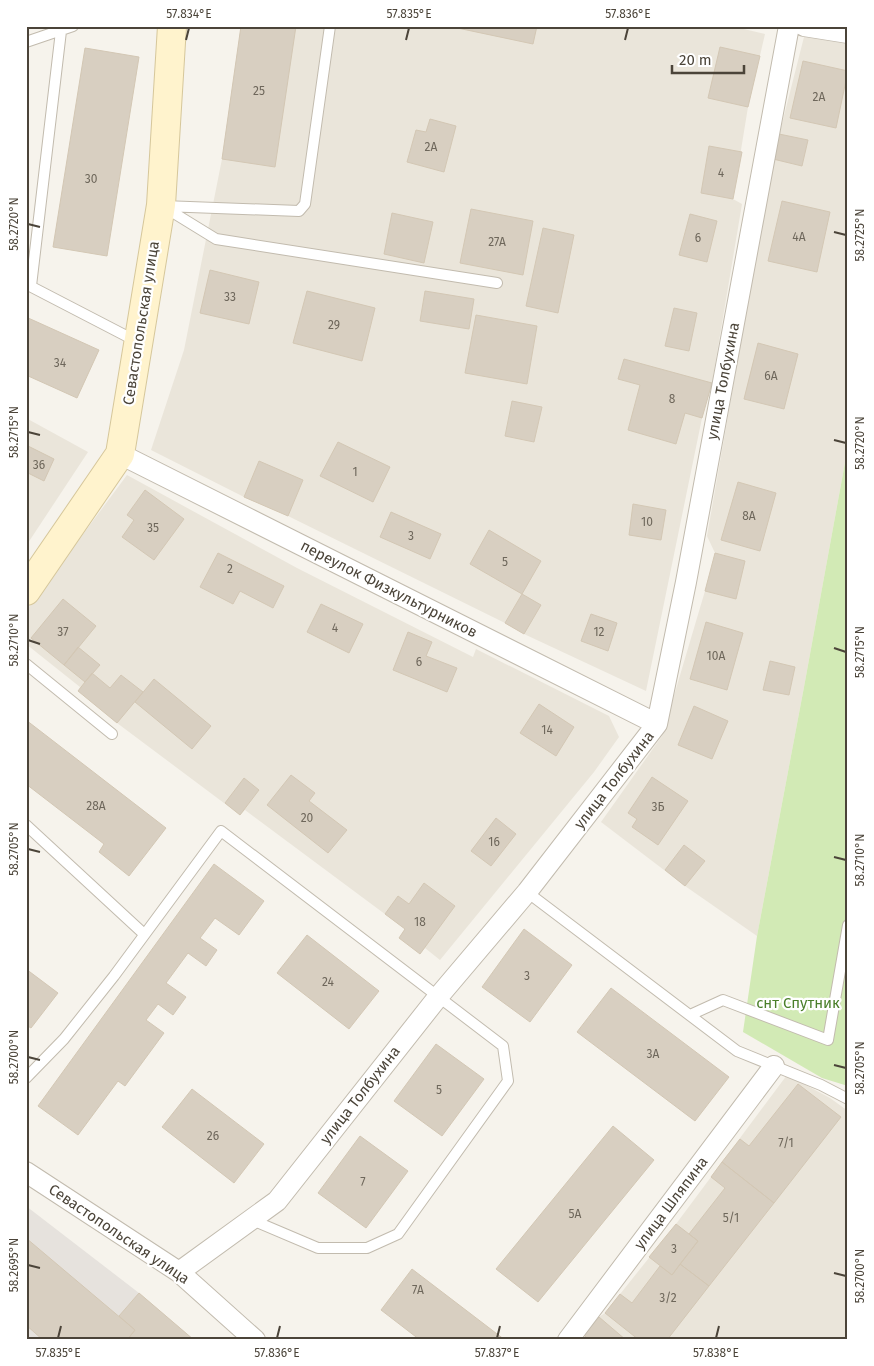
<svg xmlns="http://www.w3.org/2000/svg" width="874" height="1366" font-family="'Fira Sans',sans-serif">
	<rect width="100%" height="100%" fill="#f6f3ec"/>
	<path fill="#eae5da" d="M241,26H731L765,34L748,107L733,199L742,204L712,383L702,418L646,691L524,634L505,623L288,516L244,497L151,450L184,350L222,159Z
		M804,37L848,44V446L804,687L757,936L685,886L601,822L662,736L705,591L715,553L707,536L773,159Z
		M26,418L88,452L26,546Z
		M127,475L297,568L473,657L476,649L609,716L619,737L594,772L440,960L425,948L420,954L399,938L405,929L245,810L240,815L117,723L78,691L80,687L26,644V611Z
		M787,1075L830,1098L848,1111V1340H580L599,1317L605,1313L676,1224Z"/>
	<path fill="#e6e2dd" d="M26,1206L139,1293L194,1340H26Z"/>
	<path fill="#d2eab5" d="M848,446V1086L822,1078L743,1032L757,936L804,687Z"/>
	<path fill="#d8cfc1" stroke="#d3c7b4" d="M241,26H296L275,167L222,159Z
		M448,26H537L533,44Z
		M720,47L760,56L748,107L708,98Z
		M85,48L139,57L107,256L53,247Z
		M803,61L848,71L836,128L790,118Z
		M430,119L456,126L444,172L407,162L416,130L426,132Z
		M779,134L808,140L802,166L773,159Z
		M709,146L742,152L733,199L701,193Z
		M782,201L830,212L817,272L768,261Z
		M471,209L533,221L523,275L460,263Z
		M392,213L433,222L424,263L384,254Z
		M690,214L717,221L707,262L679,255Z
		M543,228L574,235L558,313L526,306Z
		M210,270L259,282L249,324L200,313Z
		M307,291L375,308L362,361L293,343Z
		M425,291L474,299L469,329L420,321Z
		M674,308L697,313L689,351L665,346Z
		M476,315L537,326L527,384L465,373Z
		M26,317L99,350L77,398L26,375Z
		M758,343L798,354L784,409L744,399Z
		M624,359L712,383L702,418L685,413L676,444L628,430L640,385L618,379Z
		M512,401L542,407L534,442L505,436Z
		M338,442L390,467L373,502L320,476Z
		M26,445L54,459L44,481L26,472Z
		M259,461L303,480L288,516L244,497Z
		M738,482L776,493L760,551L721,540Z
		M145,490L184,519L154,560L122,537L134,520L127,515Z
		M633,504L666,510L661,540L629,535Z
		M391,512L441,534L430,559L380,537Z
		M489,530L541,561L522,594L470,564Z
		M218,553L284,586L273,608L240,591L233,604L200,587Z
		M715,553L745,561L736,599L705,591Z
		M522,594L541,605L524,634L505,623Z
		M63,599L96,626L64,665L31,638Z
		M321,604L363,624L349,653L307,632Z
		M591,614L617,623L608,651L581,641Z
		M706,622L743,633L727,690L690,679Z
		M408,632L432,642L426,656L457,668L447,692L393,670Z
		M78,647L100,665L85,682L64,665Z
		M770,661L795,667L789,695L763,690Z
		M92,673L110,688L121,675L143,692L117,723L78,691Z
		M154,679L211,726L192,749L135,702Z
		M539,704L574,727L556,756L520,733Z
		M694,706L728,721L712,759L678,745Z
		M26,720L166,828L129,876L99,852L104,844L26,784Z
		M291,775L315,793L309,801L347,830L328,853L267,805Z
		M652,777L688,801L658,845L632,827L637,819L628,813Z
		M244,778L259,790L240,815L225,803Z
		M496,818L516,834L491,866L471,851Z
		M684,845L705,861L685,886L665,870Z
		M214,864L264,901L239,935L215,918L200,938L217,950L206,966L188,953L166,983L186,997L173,1015L158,1004L146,1020L164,1033L125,1086L118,1081L78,1135L38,1106Z
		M424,883L455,906L420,954L399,938L405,929L385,914L398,896L409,904Z
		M524,929L572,965L530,1022L482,987Z
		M307,935L379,991L349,1029L277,973Z
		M26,969L58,993L31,1028L26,1025Z
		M611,988L729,1077L695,1121L577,1032Z
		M436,1044L484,1079L442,1136L394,1101Z
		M798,1084L841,1117L774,1203L722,1162L740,1139L749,1146Z
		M192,1089L264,1144L234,1183L162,1127Z
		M613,1126L654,1160L538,1302L496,1269Z
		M360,1136L408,1171L366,1228L318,1193Z
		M722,1162L774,1203L709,1286L680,1264L698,1241L689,1234L725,1188L711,1177Z
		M676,1224L698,1241L672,1275L649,1257Z
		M26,1238L135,1330L127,1340H43L26,1325Z
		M680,1264L709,1286L667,1340H639L605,1313L620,1294L632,1303L660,1266L672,1275Z
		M412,1269L505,1340H420L381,1310Z
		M139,1293L194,1340H127L135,1330L119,1316Z
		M599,1317L626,1340H589L584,1335Z"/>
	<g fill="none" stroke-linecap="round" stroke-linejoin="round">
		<g stroke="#c2bbae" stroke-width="12">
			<path id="lane" d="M26,42L73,26
				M163,206L299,211L305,204L330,26
				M164,207L216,239L497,283
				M26,284L136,341
				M31,286L61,31
				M26,664L112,734
				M26,825L144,934
				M527,892L737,1051L821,1085L848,1099
				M690,1015L723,1000L828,1040L848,925
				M26,1078L64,1039L114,976L221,831L503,1046L508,1081L398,1234L367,1248H318L252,1220"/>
		</g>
		<g stroke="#c2bbae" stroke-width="22">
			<path id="street" d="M804,26L848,33
				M120,454L657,724
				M26,1172L179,1272L255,1340
				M179,1272L277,1201L438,997L527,892L657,724L686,582L789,26
				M568,1340L774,1066"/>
		</g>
		<g stroke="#d6c79b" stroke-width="30">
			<path id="secondary" d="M26,591L120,454L161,205L172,26"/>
		</g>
		<use href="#lane" stroke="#fff" stroke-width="10"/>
		<use href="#street" stroke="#fff" stroke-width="20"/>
		<use href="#secondary" stroke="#fff3cd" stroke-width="28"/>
	</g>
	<path fill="none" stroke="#4b4439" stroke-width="2" d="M186,40L189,28M406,40L409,28M625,40L628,28M28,224L40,227M834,232L846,235M28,432L40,435M834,440L846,443M28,640L40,644M834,648L846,652M28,849L40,852M834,857L846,860M28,1057L40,1060M834,1065L846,1068M28,1265L40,1268M834,1273L846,1276M58,1338L61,1326M277,1338L280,1326M497,1338L500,1326M716,1338L719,1326"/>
	<g text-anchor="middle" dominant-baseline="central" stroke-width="4.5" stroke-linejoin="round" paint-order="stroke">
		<g font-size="12" fill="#6e675b">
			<text x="259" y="91">25</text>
			<text x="819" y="97">2А</text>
			<text x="431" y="147">2А</text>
			<text x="721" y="173">4</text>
			<text x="91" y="179">30</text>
			<text x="799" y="237">4А</text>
			<text x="698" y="238">6</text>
			<text x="497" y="242">27А</text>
			<text x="230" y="297">33</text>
			<text x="334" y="325">29</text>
			<text x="60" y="363">34</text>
			<text x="771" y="376">6А</text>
			<text x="672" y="399">8</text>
			<text x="39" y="465">36</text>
			<text x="355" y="472">1</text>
			<text x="749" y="516">8А</text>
			<text x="647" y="522">10</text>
			<text x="153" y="528">35</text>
			<text x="411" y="536">3</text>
			<text x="505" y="562">5</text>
			<text x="230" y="569">2</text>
			<text x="335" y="628">4</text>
			<text x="63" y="632">37</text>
			<text x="599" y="632">12</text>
			<text x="716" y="656">10А</text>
			<text x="419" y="662">6</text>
			<text x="547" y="730">14</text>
			<text x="96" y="806">28А</text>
			<text x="658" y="807">3Б</text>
			<text x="307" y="818">20</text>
			<text x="494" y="842">16</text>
			<text x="420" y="922">18</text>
			<text x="527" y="976">3</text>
			<text x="328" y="982">24</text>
			<text x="653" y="1054">3А</text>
			<text x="439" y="1090">5</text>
			<text x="213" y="1136">26</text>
			<text x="786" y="1143">7/1</text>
			<text x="363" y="1182">7</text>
			<text x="575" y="1214">5А</text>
			<text x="731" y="1218">5/1</text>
			<text x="674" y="1249">3</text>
			<text x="418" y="1290">7А</text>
			<text x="668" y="1298">3/2</text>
		</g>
		<g font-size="15" fill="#4b4439" stroke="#fff">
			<text transform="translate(141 323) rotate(-81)">Севастопольская улица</text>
			<text transform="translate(723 381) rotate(-79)">улица Толбухина</text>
			<text transform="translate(389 589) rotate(27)">переулок Физкультурников</text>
			<text transform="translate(614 780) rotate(-52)">улица Толбухина</text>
			<text transform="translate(360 1095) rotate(-52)">улица Толбухина</text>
			<text transform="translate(671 1203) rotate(-53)">улица Шляпина</text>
			<text transform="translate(119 1234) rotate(34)">Севастопольская улица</text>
		</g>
		<g font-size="15" fill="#4a7f2a" stroke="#fff">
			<text x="798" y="1003">снт Спутник</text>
		</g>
	</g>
	<rect width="874" height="1366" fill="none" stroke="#ffffff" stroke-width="55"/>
	<path d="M672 65v8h72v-8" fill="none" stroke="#4b4439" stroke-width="2.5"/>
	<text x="679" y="65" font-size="15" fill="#4b4439" stroke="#ffffff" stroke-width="4" paint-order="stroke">20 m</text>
	<rect x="28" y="28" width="818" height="1310" fill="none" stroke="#4b4439" stroke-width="2"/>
	<g font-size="12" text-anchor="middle" fill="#4b4439">
		<text x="189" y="18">57.834°E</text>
		<text x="409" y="18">57.835°E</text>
		<text x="628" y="18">57.836°E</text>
		<text transform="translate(14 224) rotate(-90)" y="4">58.2720°N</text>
		<text transform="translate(860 235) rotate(-90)" y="4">58.2725°N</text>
		<text transform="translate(14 432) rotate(-90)" y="4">58.2715°N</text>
		<text transform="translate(860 443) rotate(-90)" y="4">58.2720°N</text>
		<text transform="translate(14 640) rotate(-90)" y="4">58.2710°N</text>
		<text transform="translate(860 652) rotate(-90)" y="4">58.2715°N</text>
		<text transform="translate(14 849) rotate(-90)" y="4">58.2705°N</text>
		<text transform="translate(860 860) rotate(-90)" y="4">58.2710°N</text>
		<text transform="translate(14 1057) rotate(-90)" y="4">58.2700°N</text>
		<text transform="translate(860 1068) rotate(-90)" y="4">58.2705°N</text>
		<text transform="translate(14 1265) rotate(-90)" y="4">58.2695°N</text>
		<text transform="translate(860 1276) rotate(-90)" y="4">58.2700°N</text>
		<text x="58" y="1357">57.835°E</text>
		<text x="277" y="1357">57.836°E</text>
		<text x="497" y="1357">57.837°E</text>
		<text x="716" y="1357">57.838°E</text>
	</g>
</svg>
